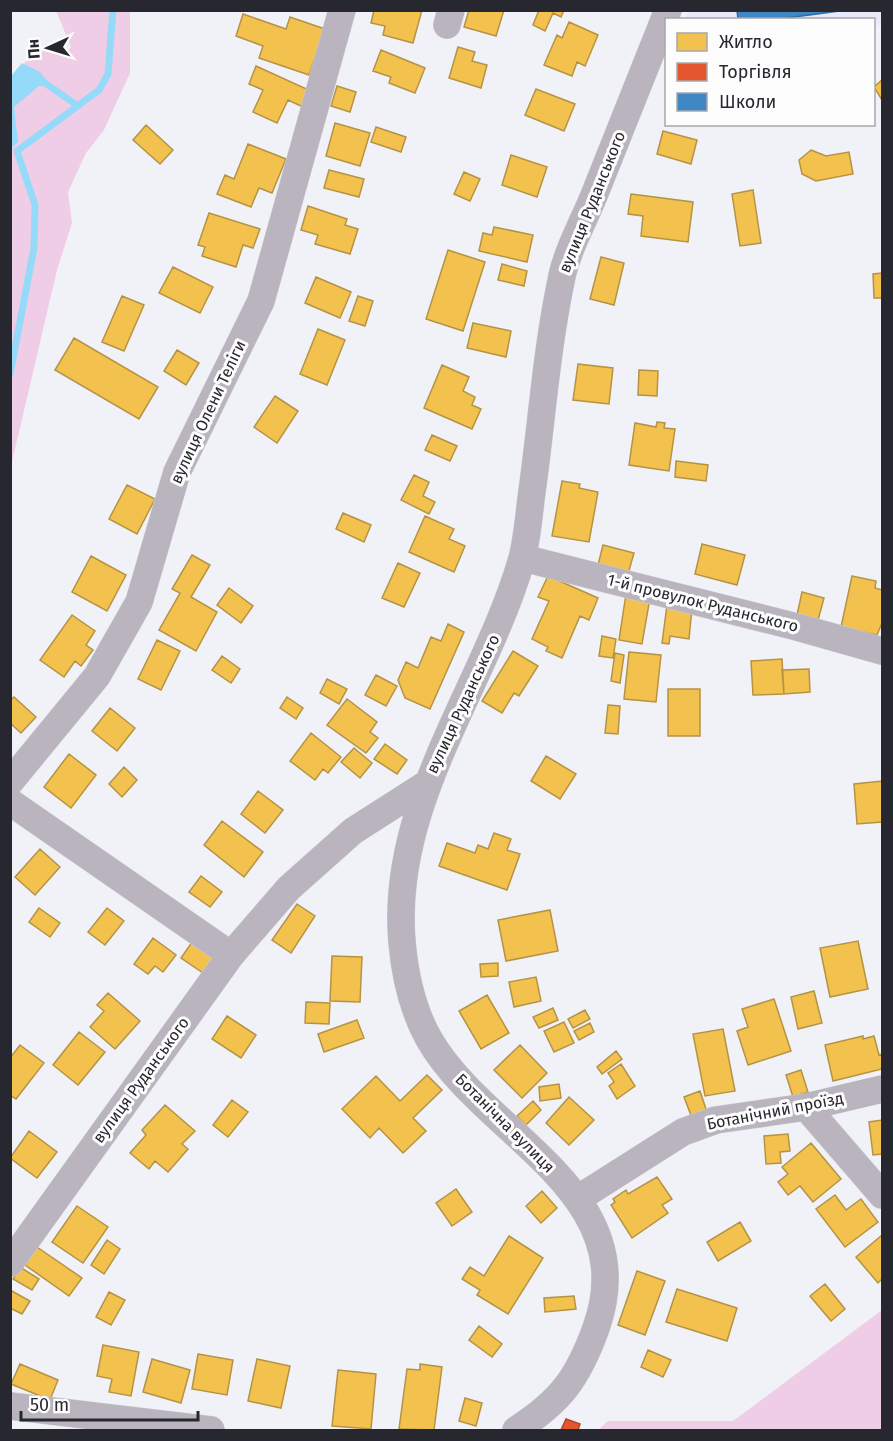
<svg xmlns="http://www.w3.org/2000/svg" width="893" height="1441" font-family="'Fira Sans',sans-serif">
	<rect width="100%" height="100%" fill="#f1f2f8"/>
	<path fill="#e9eaf9" d="M689,10L882,11V25H874V20H685Z"/>
	<path fill="#f0cde6" d="M56,11H130V73L104,130L86,153L68,192L72,223L57,270L11,466V78L36,50L64,55L71,47Z
		M882,1310V1430H598L608,1421H733Z"/>
	<path fill="#95dbf9" d="M22,63L40,72L51,86H39L14,107L18,142L11,148V76Z"/>
	<path fill="#f2c14e" stroke="#b59345" stroke-width="1.5" d="M374,10H422L413,43L383,35L385,26L371,23Z
		M469,10H504L496,36L464,27Z
		M539,10H564L561,17L553,13L545,31L533,25Z
		M243,14L286,29L290,17L325,29L309,75L259,58L263,46L236,36Z
		M569,22L598,35L585,66L577,62L572,76L544,65L557,35L562,38Z
		M458,47L475,52L472,61L487,65L481,88L449,78Z
		M381,50L425,68L415,93L389,83L391,77L373,71Z
		M256,66L311,91L303,107L288,100L277,123L253,112L263,90L249,84Z
		M882,80V100L874,87Z
		M337,86L356,92L350,112L331,106Z
		M536,89L575,104L564,131L525,115Z
		M335,123L370,133L360,166L326,156Z
		M146,125L173,150L160,164L133,140Z
		M376,127L406,137L401,152L371,142Z
		M663,131L697,140L691,164L657,154Z
		M248,144L286,159L272,193L259,188L251,207L217,194L225,175L234,179Z
		M811,150L826,156L849,152L853,174L816,181L802,174L799,160Z
		M511,155L547,167L537,197L502,185Z
		M329,170L364,179L359,197L324,188Z
		M464,172L480,179L470,201L454,194Z
		M753,190L761,243L740,246L732,194Z
		M631,194L693,202L688,242L641,236L643,216L628,214Z
		M308,206L347,219L345,225L358,229L350,254L315,244L318,235L301,230Z
		M209,213L260,229L253,248L243,245L236,267L202,256L205,247L198,245Z
		M494,227L533,235L527,262L479,251L483,233L492,235Z
		M448,250L485,262L463,331L426,319Z
		M601,257L624,263L614,305L590,299Z
		M502,264L527,271L524,286L498,280Z
		M173,267L213,287L200,313L159,293Z
		M882,273V298H874L873,274Z
		M316,277L351,292L340,318L305,303Z
		M122,296L144,305L124,351L102,342Z
		M358,296L373,301L365,326L349,321Z
		M473,323L511,331L506,357L467,348Z
		M318,329L345,340L327,385L300,374Z
		M74,338L158,387L139,419L55,370Z
		M177,350L199,363L186,385L164,371Z
		M578,364L613,368L609,404L573,400Z
		M442,365L469,377L463,391L475,397L472,405L481,409L472,429L424,408Z
		M639,370L658,371L657,396L638,395Z
		M275,396L298,411L277,443L254,427Z
		M657,422L665,423L664,428L675,429L669,471L629,465L635,423L656,427Z
		M432,435L457,446L450,461L425,450Z
		M676,461L708,465L706,481L675,477Z
		M414,475L429,482L423,496L435,502L429,514L401,500Z
		M562,481L580,484L579,488L598,492L589,542L552,536Z
		M127,485L155,499L137,534L109,519Z
		M343,513L371,525L364,542L336,529Z
		M425,516L454,529L449,539L465,546L454,572L409,552Z
		M702,544L745,555L737,585L695,574Z
		M603,545L634,553L628,574L598,565Z
		M192,555L210,565L191,597L217,612L196,651L159,630L180,593L172,589Z
		M91,556L126,575L107,611L72,592Z
		M398,563L420,573L404,607L382,598Z
		M548,576L598,598L589,620L580,616L562,658L546,651L548,647L532,639L549,601L538,597Z
		M852,576L876,581L875,588L882,590V623L877,635L841,627Z
		M229,588L253,606L241,623L217,605Z
		M802,592L824,598L818,620L797,615Z
		M626,594L650,598L642,644L619,640Z
		M667,605L692,608L689,639L670,636L669,644L662,643Z
		M72,615L95,631L86,645L93,650L81,666L75,661L64,677L40,660Z
		M448,624L464,632L430,709L405,698L398,680L406,662L418,668L431,637L441,641Z
		M602,636L616,639L613,658L599,656Z
		M157,640L180,651L161,690L138,679Z
		M513,651L538,666L519,696L514,693L502,713L482,701Z
		M629,652L661,655L656,702L624,699Z
		M615,653L624,655L620,683L611,681Z
		M222,656L240,669L231,683L212,670Z
		M782,659L784,694L753,695L751,661Z
		M809,669L810,692L784,694L782,670Z
		M376,675L397,686L386,706L365,695Z
		M327,679L347,689L339,704L320,693Z
		M668,689H700V736H668Z
		M14,697L36,717L21,733L10,723V700Z
		M287,697L303,708L296,719L280,708Z
		M347,699L377,722L370,732L378,738L366,753L327,725Z
		M608,705L620,706L618,734L605,733Z
		M110,708L135,728L117,751L92,731Z
		M311,733L341,757L328,773L323,769L315,780L290,761Z
		M385,744L407,760L397,774L374,759Z
		M354,748L372,763L360,778L341,762Z
		M69,754L96,775L71,808L44,787Z
		M546,756L576,774L560,799L531,781Z
		M124,767L137,780L122,797L109,784Z
		M882,781V822L857,824L854,784Z
		M258,791L283,810L265,833L241,814Z
		M222,821L263,852L244,877L204,845Z
		M494,833L511,839L507,850L520,854L507,890L439,866L447,843L475,853L478,845L488,849Z
		M40,849L60,867L35,895L15,877Z
		M201,876L222,892L210,907L189,892Z
		M297,904L315,916L291,953L272,940Z
		M39,908L60,923L50,937L29,922Z
		M107,908L124,921L105,945L88,932Z
		M550,910L558,951L506,961L498,920Z
		M153,938L176,955L163,972L155,966L148,974L134,964Z
		M858,941L868,989L830,997L820,948Z
		M192,942L217,959L206,975L181,958Z
		M332,956L362,957L360,1002L330,1001Z
		M498,963V976L481,977L480,964Z
		M536,977L541,1001L514,1007L509,982Z
		M814,991L822,1023L798,1029L791,997Z
		M108,993L140,1021L115,1049L90,1027L104,1011L97,1005Z
		M487,995L509,1033L481,1049L459,1011Z
		M774,999L791,1051L748,1065L737,1031L748,1027L742,1009Z
		M306,1002L330,1003L329,1024L305,1023Z
		M553,1008L558,1020L539,1028L533,1017Z
		M585,1010L590,1019L573,1028L568,1019Z
		M227,1016L256,1035L241,1058L212,1039Z
		M357,1020L364,1038L324,1052L318,1034Z
		M564,1022L574,1043L554,1052L544,1031Z
		M590,1023L594,1032L579,1040L574,1031Z
		M723,1029L735,1091L705,1096L693,1034Z
		M79,1032L105,1052L78,1085L53,1065Z
		M863,1036V1039L874,1036L879,1055L882,1054V1069L833,1081L825,1045Z
		M20,1045L44,1063L16,1099L10,1095V1058Z
		M520,1045L547,1073L522,1098L494,1070Z
		M616,1051L622,1059L602,1074L597,1067Z
		M621,1064L635,1086L617,1099L609,1086L614,1082L608,1073Z
		M801,1070L808,1092L793,1097L786,1075Z
		M427,1075L442,1090L413,1118L426,1131L403,1153L379,1128L370,1138L342,1109L376,1076L400,1101Z
		M559,1084L561,1098L540,1101L539,1087Z
		M700,1091L707,1112L692,1118L684,1097Z
		M569,1097L594,1120L569,1145L546,1123Z
		M232,1100L248,1112L228,1137L213,1125Z
		M533,1101L541,1110L526,1125L517,1116Z
		M165,1105L195,1131L182,1144L188,1149L168,1172L155,1161L149,1169L130,1153L146,1135L142,1130Z
		M882,1120V1154L873,1155L869,1122Z
		M29,1131L57,1152L37,1178L10,1158Z
		M788,1134L790,1151L780,1152L781,1163L766,1164L764,1136Z
		M811,1143L841,1179L813,1202L800,1186L788,1195L778,1182L788,1174L782,1167Z
		M657,1177L672,1199L662,1205L668,1213L632,1238L611,1205L615,1202L613,1199L626,1190L628,1194Z
		M456,1189L472,1212L452,1226L436,1203Z
		M542,1191L557,1208L541,1223L526,1206Z
		M835,1195L846,1210L861,1199L878,1222L845,1247L816,1209Z
		M77,1206L108,1227L83,1263L52,1242Z
		M740,1222L751,1241L718,1261L707,1242Z
		M882,1235V1279L878,1283L856,1257Z
		M509,1236L543,1258L508,1314L477,1295L480,1290L462,1279L470,1267L484,1276Z
		M107,1240L120,1249L104,1274L91,1265Z
		M37,1247L82,1278L69,1296L25,1265Z
		M20,1267L39,1279L32,1290L13,1279Z
		M637,1271L665,1281L645,1335L618,1325Z
		M825,1284L845,1309L831,1321L810,1296Z
		M677,1289L737,1308L727,1341L666,1322Z
		M10,1290L30,1301L22,1314L10,1308Z
		M109,1292L125,1300L111,1325L96,1317Z
		M574,1296L576,1309L545,1312L544,1298Z
		M479,1326L502,1344L492,1357L469,1340Z
		M103,1345L139,1352L131,1396L109,1392L112,1379L97,1376Z
		M648,1350L671,1360L663,1377L641,1367Z
		M198,1354L233,1360L227,1395L192,1389Z
		M152,1359L190,1370L181,1403L143,1392Z
		M257,1359L290,1366L281,1408L248,1401Z
		M20,1364L58,1380L50,1400L11,1384Z
		M420,1364L442,1367L434,1430L399,1429L407,1369L420,1370Z
		M338,1370L376,1374L371,1429L332,1426Z
		M465,1398L482,1403L476,1426L459,1421Z"/>
	<path fill="#e4572e" stroke="#ab492e" stroke-width="1.5" d="M566,1419L580,1424L578,1430H561Z"/>
	<path fill="#3f88c5" stroke="#386b98" stroke-width="1.5" d="M737,10H847L772,20H738Z"/>
	<g fill="none" stroke-linecap="round" stroke-linejoin="round">
		<path stroke="#95dbf9" stroke-width="7" d="M45,83L78,106
			M10,374L34,248L35,205L17,151L99,90L108,74L113,10"/>
		<g stroke="#cdced3" stroke-width="28">
			<path id="minor" d="M447,25L451,10
				M523,558L797,627L882,651
				M10,782L97,676L139,602L177,472L261,301L342,10
				M10,802L231,955
				M806,1107L882,1195
				M579,1198L683,1132L716,1120L806,1107L882,1089
				M10,1263L231,955L289,888L353,831L425,785
				M10,1406L211,1430
				M516,1430C561,1401 578,1378 596,1328C645,1191 484,1136 429,1039C412,1009 405,976 402,942C390,804 483,689 521,562C528,538 529,510 533,484C542,417 547,348 561,281C566,252 584,221 595,193C619,132 644,71 668,10"/>
		</g>
		<use href="#minor" stroke="#b9b4bd" stroke-width="27"/>
	</g>
	<g text-anchor="middle" dominant-baseline="central" stroke-width="6" stroke-linejoin="round" paint-order="stroke">
		<g font-size="16" fill="#27272f" stroke="#fdfdfd">
			<text transform="translate(592 202) rotate(-68)">вулиця Руданського</text>
			<text transform="translate(208 412) rotate(-65)">вулиця Олени Теліги</text>
			<text transform="translate(703 603) rotate(14)">1-й провулок Руданського</text>
			<text transform="translate(463 704) rotate(-65)">вулиця Руданського</text>
			<text transform="translate(141 1080) rotate(-54)">вулиця Руданського</text>
			<text transform="translate(775 1111) rotate(-11)">Ботанічний проїзд</text>
			<text transform="translate(505 1123) rotate(45)">Ботанічна вулиця</text>
		</g>
	</g>
	<rect width="893" height="1441" fill="none" stroke="#27272f" stroke-width="24"/>
	<rect x="665" y="18" width="210" height="108" fill="#fdfdfd" stroke="#a7a7ab" stroke-width="1.5"/>
	<rect x="677" y="33" width="30" height="18" fill="#f2c14e" stroke="#a7a7ab" stroke-width="1.5"/>
	<text x="719" y="48" font-size="18" fill="#27272f">Житло</text>
	<rect x="677" y="63" width="30" height="18" fill="#e4572e" stroke="#a7a7ab" stroke-width="1.5"/>
	<text x="719" y="78" font-size="18" fill="#27272f">Торгівля</text>
	<rect x="677" y="93" width="30" height="18" fill="#3f88c5" stroke="#a7a7ab" stroke-width="1.5"/>
	<text x="719" y="108" font-size="18" fill="#27272f">Школи</text>
	<g transform="translate(48 48) rotate(266)" stroke="#fdfdfd" stroke-width="4.5" paint-order="stroke">
	<path d="M0-4.5L10 22L0 15L-10 22Z" fill="#27272f"/>
	<text y="-9" font-size="16" font-weight="bold" text-anchor="middle" fill="#27272f">Пн</text>
	</g>
	<path d="M21 1411v9h177v-9" fill="none" stroke="#27272f" stroke-width="3"/>
	<text x="30" y="1411" font-size="18" fill="#27272f" stroke="#fdfdfd" stroke-width="4.5" paint-order="stroke">50 m</text>
</svg>
